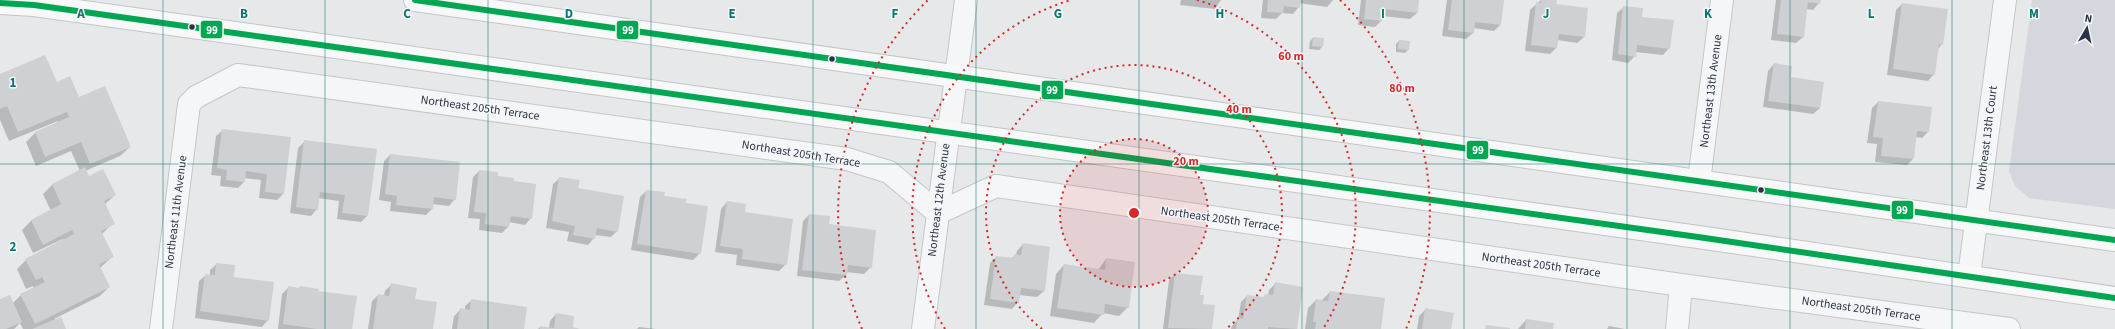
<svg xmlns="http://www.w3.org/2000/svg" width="2115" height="329" font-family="'Source Sans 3',sans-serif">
	<rect width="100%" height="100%" fill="#e6e8ea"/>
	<path fill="#d4d7dd" d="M2032,0H2115V209L2029,198L2015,186L2009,171Z"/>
	<path fill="#0003" d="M1181,0H1221L1215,9L1180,5Z
		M1263,0H1333L1327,7L1299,3V7L1293,14L1282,13L1276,19L1261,18Z
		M1361,0H1418L1417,13L1410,19L1382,16V20L1375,27L1358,25Z
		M1447,0H1503L1500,25L1494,31L1473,28V33L1466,39L1442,36Z
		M1541,0H1550L1584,37L1577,43L1557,40L1556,48L1550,54L1525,51L1530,10Z
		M1776,0H1820L1819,3L1813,10L1806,9L1803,37L1796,43L1771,40Z
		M1902,4L1942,44L1937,50L1934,74L1928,81L1887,75L1896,10Z
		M1624,7L1641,18L1669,48L1663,55L1635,52V56L1628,63L1612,60L1617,13Z
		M1313,38L1323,39L1322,47L1319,50L1309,49L1310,41Z
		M1399,41L1408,50L1405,53L1396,52V44Z
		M1774,64L1790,78L1823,83L1820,108L1813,114L1763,107L1768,71Z
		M0,75L56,83L79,99L130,147L120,156L85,171L88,178L115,195L105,204L113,223L102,234L113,256L100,268L109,287L100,296L54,319L65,329H23L20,323L14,329H0V300L13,303L21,295L34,289L33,286L26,289L17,269L26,260L64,241L63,239L33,253L22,230L31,221L51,211L43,194L52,185L80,171L71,151L36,166L26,142L35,133L58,123V121L9,141L0,120Z
		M1878,102L1928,132L1922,138L1915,137L1913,159L1907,165L1875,162L1877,144L1867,143L1872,108Z
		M223,130L290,138L283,194L277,200L259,198L261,180L244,178V182L238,188L220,186L221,176L211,175L216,136Z
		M305,141L376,150L367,216L361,222L337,219L339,201L318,198L317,209L311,216L290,213L298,148Z
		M390,155L455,199L449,206L432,204V209L426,215L390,211L391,202L379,200L384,161Z
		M479,171L513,182L531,218L525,225L509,222L508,227L502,233L479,230L480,219L468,218L473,177Z
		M560,178L577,189L617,231L611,237L595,235L594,238L588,245L567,241L569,232L546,228L553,184Z
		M646,191L685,204L700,253L693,260L631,250L640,197Z
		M727,202L743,213L786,264L779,271L736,265L737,255L715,252L721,209Z
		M809,215L871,267L864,274L846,272V275L839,281L797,276L803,221Z
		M1023,244L1044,291L1037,297L1019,295L1018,302L1012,309L984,305L990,263L996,257L1010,259L1016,255L1017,251Z
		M1106,259L1128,307L1119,316L1103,313L1094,323L1050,316L1056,274L1064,265L1098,270Z
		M217,264L233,278L268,320L262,327L195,318L199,281L206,275H210V270Z
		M1175,274L1199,296L1202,305L1214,306L1211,329H1163L1169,280Z
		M1275,284L1302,288L1296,329H1231L1232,326L1238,319L1241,302L1247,296L1262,298L1268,295L1269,290Z
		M391,285L414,300L432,329H368L372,301L378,295L384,296L385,291Z
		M289,287L298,289L300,287L317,292L351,329H278L282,294Z
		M1330,292L1380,329H1305L1308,308L1316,300H1322Z
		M472,300L523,329H452L454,316L460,310H465V306Z
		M1426,309L1450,329H1417L1419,316Z
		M556,314L572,328L579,329H538L540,327L549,328L550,321Z
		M1526,320L1552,329H1518Z
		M1609,326L1625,329H1607Z
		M639,327L656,329H637Z"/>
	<path fill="#ced0d3" d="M1268,0H1301L1300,8L1284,6L1283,13L1267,12Z
		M1366,0H1419L1418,13L1384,9L1383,21L1364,19Z
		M1452,0H1504L1501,25L1475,22L1474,33L1448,30Z
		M1541,0H1557L1556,4L1588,8L1585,37L1559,34L1557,48L1531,45L1536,2L1541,3Z
		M1781,0H1821L1820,4L1808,2L1804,37L1777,34Z
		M1902,3L1948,9L1943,45L1939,44L1935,75L1893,69Z
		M1623,6L1643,8L1642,17L1674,20L1670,49L1637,45L1636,57L1618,54Z
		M1313,37L1324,38L1323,47L1312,46Z
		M1399,40L1410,41L1409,50L1398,49Z
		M45,55L57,82L70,76L79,97L105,86L131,147L90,164L81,142L45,157L35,132L69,117L67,112L18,132L7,106L0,109V74Z
		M1774,63L1792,66L1791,77L1824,82L1820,108L1768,101Z
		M1878,101L1932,107L1929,132L1917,131L1914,159L1881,156L1883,138L1873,137Z
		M222,129L291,137L284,194L265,192L267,174L246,171L245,182L226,180L227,170L217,168Z
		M304,140L377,149L368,216L342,213L345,195L320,192L318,210L296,207Z
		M390,154L460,162L456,200L434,197L433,209L396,205L397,196L385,194Z
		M85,167L89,176L103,169L116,195L104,201L115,224L101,231L114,257L99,264L110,287L35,324L20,294L45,282L42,277L36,280L25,259L74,234L72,230L43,245L31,220L61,204L52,184Z
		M479,170L498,172V176L514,178V181L536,184L532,219L511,216L509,227L485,224L486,213L474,212Z
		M559,177L580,180L578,188L624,196L618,232L597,228L595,239L573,235L575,226L552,221Z
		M646,190L665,192L664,196L687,199L686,203L708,206L701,254L637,244Z
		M727,201L746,204L745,212L793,219L787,265L742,259L743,249L720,246Z
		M809,214L830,216L829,224L876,230L872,268L848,265L847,275L802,270Z
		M1023,243L1050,247L1045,291L1021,288L1019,303L990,299L996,256L1014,258V254L1021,255Z
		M1106,258L1135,262L1129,308L1105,304L1104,315L1057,308L1064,264L1105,270Z
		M216,263L235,265L234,277L274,282L269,321L200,311L205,274L215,275Z
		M1175,273L1203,276L1200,295H1204L1203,304L1215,305L1212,329L1168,328Z
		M1275,282L1303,287L1297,329L1268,327V329H1236L1238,318L1243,319L1247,295L1264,297L1265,294L1273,295Z
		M391,283L417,288L415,299L437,302L433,329H373L378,294L389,296Z
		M288,286L299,288L300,286L319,289L318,291L357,296L352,329H317L283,324Z
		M1330,291L1385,298L1381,329H1315L1316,322H1313L1316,299L1328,301Z
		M10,295L22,322L6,329H0V299Z
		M471,299L527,307L524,329H457L460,308L470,310Z
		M1425,308L1454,313L1451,329H1422Z
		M556,313L574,316L573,327L579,329H540V326L554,328Z
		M61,317L66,329H32Z
		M1526,319L1554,323L1553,329H1525Z
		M1486,325L1510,328V329H1485Z"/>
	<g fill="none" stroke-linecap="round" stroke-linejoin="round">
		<g stroke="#c4c6c8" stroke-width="24">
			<path id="minor" d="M1699,181L1722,0
				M1969,276L2005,0
				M161,329L189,104L196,97L238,75L847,159L889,172L938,213L996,186L1681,285L2009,329
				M923,329L966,0
				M1677,329L1681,285"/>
		</g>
		<g stroke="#c2c5c8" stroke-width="24">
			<path id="major" d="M415,0L2115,240
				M0,3L34,5L1698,237L2115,298"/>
		</g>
		<use href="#minor" stroke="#f5f6f7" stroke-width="22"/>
		<use href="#major" stroke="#f8f8f8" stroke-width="22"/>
		<g stroke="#f4f6f9" stroke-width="9">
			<path id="bus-1" d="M415,0L2115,240
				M0,3L34,5L1698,237L2115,298"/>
		</g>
		<use href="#bus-1" stroke="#00a651" stroke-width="6"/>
	</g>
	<path fill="none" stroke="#0f766e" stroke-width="1" stroke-opacity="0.55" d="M163,0V329M325,0V329M488,0V329M651,0V329M813,0V329M976,0V329M1139,0V329M1302,0V329M1464,0V329M1627,0V329M1790,0V329M1952,0V329M0,164H2115"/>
	<circle cx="1134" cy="213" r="74" fill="#d62828" fill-opacity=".12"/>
	<g fill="none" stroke="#d62828" stroke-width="2" stroke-dasharray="2 4">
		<circle cx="1134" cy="213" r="74"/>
		<path d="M1042 329A148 148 0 1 1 1226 329"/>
		<path d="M945 329A222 222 0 0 1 1071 0M1197 0A222 222 0 0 1 1323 329"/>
		<path d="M862 329A296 296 0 0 1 928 0M1340 0A296 296 0 0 1 1406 329"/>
	</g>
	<g fill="#2b3445" stroke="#f4f6f9" stroke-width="1.5">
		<circle cx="192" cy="27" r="3.5"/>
		<circle cx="832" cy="59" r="3.5"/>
		<circle cx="1761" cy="190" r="3.5"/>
	</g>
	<g text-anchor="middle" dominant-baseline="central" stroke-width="3" stroke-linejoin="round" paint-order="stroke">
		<g font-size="12" fill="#2b3445" stroke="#f4f6f9">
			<text transform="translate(1711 91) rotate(-83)">Northeast 13th Avenue</text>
			<text transform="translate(480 108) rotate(8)">Northeast 205th Terrace</text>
			<text transform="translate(1987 138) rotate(-83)">Northeast 13th Court</text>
			<text transform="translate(801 154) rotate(9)">Northeast 205th Terrace</text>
			<text transform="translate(939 200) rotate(-83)">Northeast 12th Avenue</text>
			<text transform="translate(176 212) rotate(-83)">Northeast 11th Avenue</text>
			<text transform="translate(1220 219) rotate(8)">Northeast 205th Terrace</text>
			<text transform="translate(1541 265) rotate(8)">Northeast 205th Terrace</text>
			<text transform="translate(1861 309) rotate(8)">Northeast 205th Terrace</text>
		</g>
	</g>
	<g font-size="13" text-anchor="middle" font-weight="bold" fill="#0f766e" stroke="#f4f6f9" stroke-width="3" stroke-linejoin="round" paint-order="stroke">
		<text x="81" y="18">A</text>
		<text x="244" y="18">B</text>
		<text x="407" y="18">C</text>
		<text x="569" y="18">D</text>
		<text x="732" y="18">E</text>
		<text x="895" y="18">F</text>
		<text x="1058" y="18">G</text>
		<text x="1220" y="18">H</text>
		<text x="1383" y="18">I</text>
		<text x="1546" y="18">J</text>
		<text x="1708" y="18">K</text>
		<text x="1871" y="18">L</text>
		<text x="2034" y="18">M</text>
		<text x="13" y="87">1</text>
		<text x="13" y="251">2</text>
	</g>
	<circle cx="1134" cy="213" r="6" fill="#d62828" stroke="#f4f6f9" stroke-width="2"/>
	<g font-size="12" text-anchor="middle" font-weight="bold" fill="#d62828" stroke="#f4f6f9" stroke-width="3" stroke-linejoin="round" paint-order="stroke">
		<text x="1291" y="60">60 m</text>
		<text x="1402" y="92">80 m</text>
		<text x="1239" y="113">40 m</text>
		<text x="1186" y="165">20 m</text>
	</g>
	<g stroke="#f4f6f9" stroke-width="1.5">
		<rect x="200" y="20" width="23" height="19" rx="4" fill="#00a651"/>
		<rect x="616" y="20" width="23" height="20" rx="4" fill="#00a651"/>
		<rect x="1041" y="80" width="23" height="20" rx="4" fill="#00a651"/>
		<rect x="1466" y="140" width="23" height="20" rx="4" fill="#00a651"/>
		<rect x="1891" y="200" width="23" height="20" rx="4" fill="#00a651"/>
	</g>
	<g font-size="11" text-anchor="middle" font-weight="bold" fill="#fff">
		<text x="212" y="34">99</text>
		<text x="628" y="34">99</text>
		<text x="1052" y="94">99</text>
		<text x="1478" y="154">99</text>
		<text x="1902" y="214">99</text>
	</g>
	<g transform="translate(2087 28) rotate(9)" stroke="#f4f6f9" stroke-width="3" paint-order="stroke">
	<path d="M0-3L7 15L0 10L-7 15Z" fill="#2b3445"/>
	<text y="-6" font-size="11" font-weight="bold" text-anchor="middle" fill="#2b3445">N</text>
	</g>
</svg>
